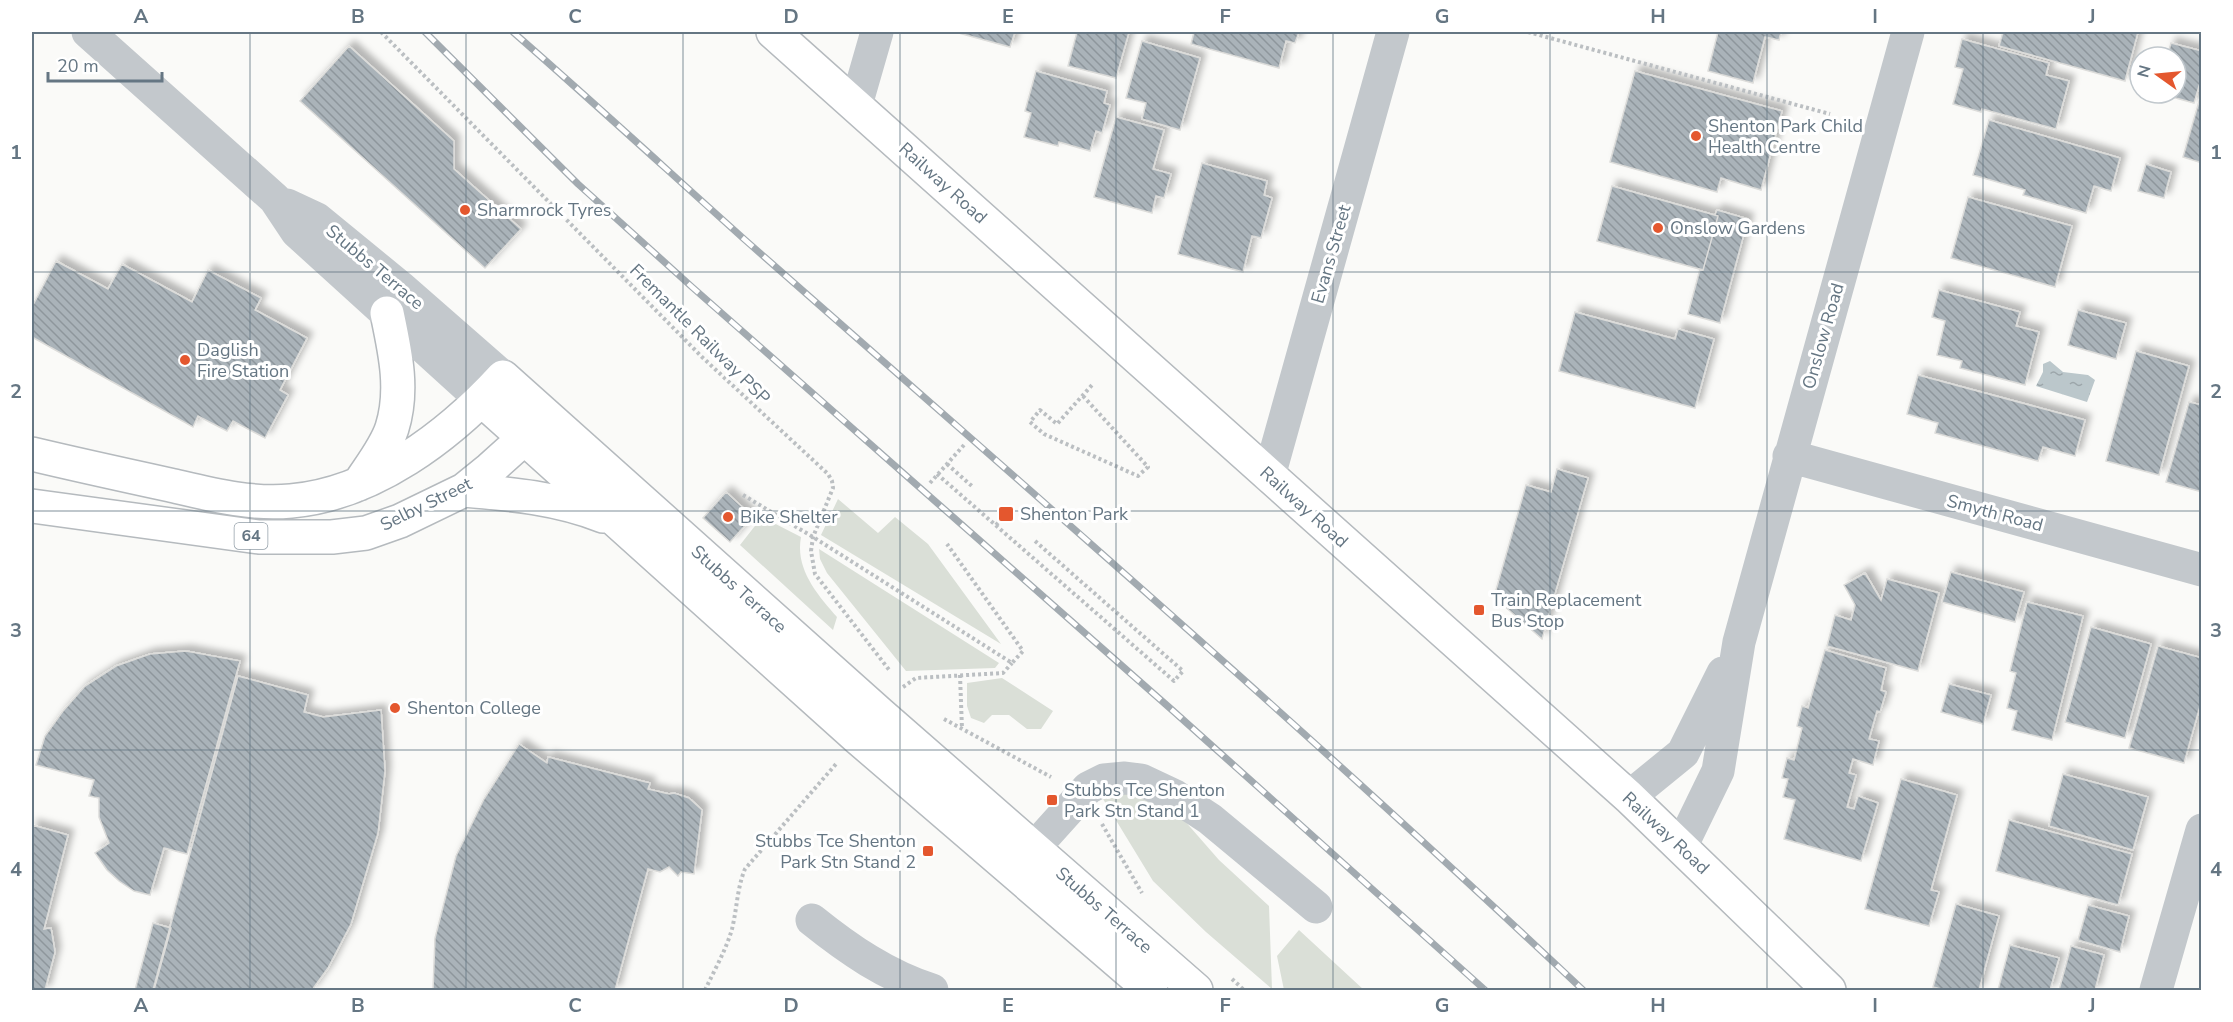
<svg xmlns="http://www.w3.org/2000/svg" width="2233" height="1022" font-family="'Nunito Sans',sans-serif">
	<defs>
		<pattern id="water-ripples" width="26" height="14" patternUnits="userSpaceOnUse" patternTransform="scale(1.5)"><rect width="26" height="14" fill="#bbc7cb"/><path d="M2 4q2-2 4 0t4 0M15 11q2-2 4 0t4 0" fill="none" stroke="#9ca6aa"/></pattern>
		<pattern id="building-back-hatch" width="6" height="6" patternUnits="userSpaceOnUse" patternTransform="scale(1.5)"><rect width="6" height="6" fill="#aab3b9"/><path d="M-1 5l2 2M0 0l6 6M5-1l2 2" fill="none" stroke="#8e969c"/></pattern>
		<filter id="shadow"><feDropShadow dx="5.5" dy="-5.5" stdDeviation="3" flood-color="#0004"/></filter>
	</defs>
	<rect width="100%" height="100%" fill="#fafaf8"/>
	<path fill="#dadfd7" d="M838,499L878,533L895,517L928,544L1001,644L821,535Z
		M762,517L801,537C795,569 817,594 837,617L833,630L740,545Z
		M819,549L999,663L995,668L906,671L827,573L820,559Z
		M1002,678L1053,711L1041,729H1027L1009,715H992L984,723L971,718L967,706V683Z
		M1118,792L1149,796L1184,820L1219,860L1269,906L1272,989L1206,932L1153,881L1100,794Z
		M1299,930L1364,990H1284L1277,956Z"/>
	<path fill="url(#water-ripples)" d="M2050,361L2063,372L2088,375L2095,380L2087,402L2036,386L2043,372V364Z"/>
	<path fill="url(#building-back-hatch)" stroke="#dcdcda" stroke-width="1.5" filter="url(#shadow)" d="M955,32H1015L1010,47Z
		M1077,32H1129L1116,78L1068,66Z
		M1194,32H1299L1295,43L1286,41L1279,68L1191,44Z
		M1718,32H1781L1779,40L1765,37L1753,83L1708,71Z
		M2003,32H2138L2125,81L1999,46Z
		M1962,39L2049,63L2046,75L2069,81L2056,129L1982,109L1981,112L1953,104L1963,69L1955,67Z
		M1142,41L1200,58L1180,130L1142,119L1146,103L1126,98Z
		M2171,43L2202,51V76L2194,103L2158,93H2176V57H2167Z
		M349,46L454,141V169L521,229L485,268L300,101Z
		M1036,71L1107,91L1104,103L1110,105L1102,133L1096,131L1090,151L1059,142L1058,146L1024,137L1031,113L1025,111Z
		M1635,71L1782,111L1761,190L1721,178L1717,192L1610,162Z
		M2202,91V163L2183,157Z
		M1116,117L1164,130L1153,169L1171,174L1164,198L1156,196L1152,213L1094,197Z
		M1989,120L2120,158L2111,191L2094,186L2086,213L2023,195L2025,190L1973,175Z
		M1202,163L1267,181L1264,195L1272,198L1261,238L1252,236L1243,272L1178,254Z
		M2146,164L2171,172L2164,198L2138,191Z
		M1612,186L1718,216L1703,270L1597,241Z
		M1968,197L2072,226L2055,287L1951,258Z
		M1717,210L1748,219L1720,323L1688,314L1700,269L1703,270L1718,216L1715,215Z
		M56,261L108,289L122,264L192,302L208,270L261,298L255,310L307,338L280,390L288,395L265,438L233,421L227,431L198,416L193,427L32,337V307Z
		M1939,290L2020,312L2016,326L2039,332L2025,385L1960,368L1962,361L1937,355L1945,321L1932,317Z
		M2078,310L2126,323L2116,359L2068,345Z
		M1575,312L1675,339L1678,329L1714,339L1695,408L1559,371Z
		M2136,351L2189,366L2159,475L2106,461Z
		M1918,375L2085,420L2075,456L2043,447L2038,461L1935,433L1938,423L1907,414Z
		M2189,402L2202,405V492L2166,482Z
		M1557,469L1588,478L1542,639L1494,597L1526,485L1551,492Z
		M726,492L753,517L730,542L703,518Z
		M1951,572L2024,592L2015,622L1942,602Z
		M1865,573L1881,600L1887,579L1939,593L1918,671L1827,646L1835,615L1851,620L1855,605L1844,585Z
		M2027,602L2083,616L2052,740L2012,730L2017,711L2007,708L2016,673L2010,671Z
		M2091,627L2151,644L2125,738L2065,722Z
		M2158,646L2202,658V699L2184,763L2129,748Z
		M1825,650L1886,668L1881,690L1886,692L1880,712L1877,711L1869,739L1879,741L1873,765L1853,759L1849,773L1856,775L1847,807L1854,809L1858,796L1878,803L1861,861L1784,839L1795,800L1783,797L1788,779L1782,778L1787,758L1794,760L1802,728L1797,726L1802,706L1808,708Z
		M186,651L240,661L187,854L164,848L150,895L134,891L119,881L107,870L95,853L109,843L99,817V798L89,796L94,780L36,765L45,736L63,711L85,686L116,666L150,654Z
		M238,676L308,695L304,712L323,717L381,710L385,771L378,833L351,924L328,968L312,990H153Z
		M1949,684L1991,695L1983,724L1941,712Z
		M519,744L547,763L548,757L650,783L648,789L669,794L674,793L689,798L702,810L694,874L681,872L678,876L669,867L660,872L648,869L615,990H433L435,938L456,856L484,799Z
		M2063,774L2148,797L2133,850L2049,826Z
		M1901,779L1957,795L1931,890L1939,892L1929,926L1865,909Z
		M2009,820L2132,854L2118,905L1996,871Z
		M32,825L68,835L44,929L51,928L55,952L45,990H32Z
		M1956,904L1999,916L1979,990H1945L1933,987Z
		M2088,905L2129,916L2120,952L2078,940Z
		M153,923L171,928L154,990H135Z
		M2010,945L2059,958L2050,990H1998Z
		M2071,946L2104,955L2095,990H2059Z"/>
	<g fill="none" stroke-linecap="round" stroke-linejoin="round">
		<g stroke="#b5babe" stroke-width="36">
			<path id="major" d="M773,32L1629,797L1829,990
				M482,400L858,738L1151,990
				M32,454C78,465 124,475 170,485C209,494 250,505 291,501C373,494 449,436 503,377L880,714L1196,990
				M359,484C370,467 386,447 392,428C404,390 395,351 387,313
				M464,490C511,494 558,498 603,516
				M32,506L259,537H332L366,533L400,521L464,490L490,469L540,424"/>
		</g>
		<path stroke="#bbbfc2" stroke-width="4" stroke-dasharray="3 3" stroke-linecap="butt" d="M381,32L702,357L828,474L832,481L833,488L813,537L811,551L815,574L890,671
			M1528,32L1830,114
			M1083,396L1148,467L1138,476L1044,434L1030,422L1040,410L1057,424L1092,385
			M947,464L973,487
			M937,474L1174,681L1183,671L1035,541
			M930,483L964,445
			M743,495L813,537L1012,663L1023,651L947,544
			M996,525L1006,514
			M960,675L962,729
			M903,687L916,678L1003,673L1012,663
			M944,719L1051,777
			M1102,824L1142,893
			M1232,979L1244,990
			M705,990C714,971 726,950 732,929C737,909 737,888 745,869L836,764"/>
		<path stroke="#c3c8cc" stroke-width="33" d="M88,32L275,199L297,232L482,400
			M856,105L877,32
			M287,205L317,219L400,287L503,377
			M1789,456L2202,570
			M1269,476L1393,32
			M1629,797L1683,753L1723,673
			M1681,847L1718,771L1739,642L1908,32
			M1034,848L1088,788L1104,780L1125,778L1141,780L1175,796L1210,819L1316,907
			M812,920C848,949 887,976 932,990
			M2156,990L2202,830"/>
		<use href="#major" stroke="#fff" stroke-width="33"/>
		<g stroke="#a2aab0" stroke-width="7">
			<path id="rail" d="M425,32L578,184L692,287L1171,709L1485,990
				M513,32C591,100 667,170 744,239C1026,487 1310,733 1583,990"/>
		</g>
		<use href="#rail" stroke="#fff" stroke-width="4.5" stroke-dasharray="14" stroke-linecap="butt"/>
	</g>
	<path fill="none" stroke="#657683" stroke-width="1.5" stroke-opacity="0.55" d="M250,32V990M466,32V990M683,32V990M900,32V990M1116,32V990M1333,32V990M1550,32V990M1767,32V990M1983,32V990M32,272H2202M32,511H2202M32,750H2202"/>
	<g fill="#e4572e" stroke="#fff" stroke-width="2">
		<circle cx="1696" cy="136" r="6"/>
		<circle cx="465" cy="210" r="6"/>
		<circle cx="1658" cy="228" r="6"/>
		<circle cx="185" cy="360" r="6"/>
		<rect x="998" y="506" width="16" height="16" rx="3"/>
		<circle cx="728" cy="517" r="6"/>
		<rect x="1473" y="604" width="12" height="12" rx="3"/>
		<circle cx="395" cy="708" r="6"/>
		<rect x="1046" y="794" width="12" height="12" rx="3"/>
		<rect x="922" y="845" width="12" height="12" rx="3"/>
	</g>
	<g text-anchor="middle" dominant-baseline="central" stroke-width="6" stroke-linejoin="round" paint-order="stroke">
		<rect fill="#fff" stroke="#939fa8" stroke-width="1.5" x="234.5" y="523" width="33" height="26" rx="4.5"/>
		<g font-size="16" font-weight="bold" fill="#657683">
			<text x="251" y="536">64</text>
		</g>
		<g font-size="18" fill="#657683" stroke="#fff" text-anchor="start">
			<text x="1708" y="126">Shenton Park Child<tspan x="1708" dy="21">Health Centre</tspan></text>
			<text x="477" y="210">Sharmrock Tyres</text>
			<text x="1670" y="228">Onslow Gardens</text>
			<text x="197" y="350">Daglish<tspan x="197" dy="21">Fire Station</tspan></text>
			<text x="1020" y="514">Shenton Park</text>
			<text x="740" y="517">Bike Shelter</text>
			<text x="1491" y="600">Train Replacement<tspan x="1491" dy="21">Bus Stop</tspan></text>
			<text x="407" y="708">Shenton College</text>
			<text x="1064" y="790">Stubbs Tce Shenton<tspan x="1064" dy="21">Park Stn Stand 1</tspan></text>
			<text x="916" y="841" text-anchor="end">Stubbs Tce Shenton<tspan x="916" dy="21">Park Stn Stand 2</tspan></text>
		</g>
		<g font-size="18" fill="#657683" stroke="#fff">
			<text transform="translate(943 183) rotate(42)">Railway Road</text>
			<text transform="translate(1331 254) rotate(-74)">Evans Street</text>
			<text transform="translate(375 267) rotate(40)">Stubbs Terrace</text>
			<text transform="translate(700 334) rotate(45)">Fremantle Railway PSP</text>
			<text transform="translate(1823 336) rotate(-74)">Onslow Road</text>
			<text transform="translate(426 504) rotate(-26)">Selby Street</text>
			<text transform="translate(1304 507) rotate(42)">Railway Road</text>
			<text transform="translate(1995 513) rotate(15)">Smyth Road</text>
			<text transform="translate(739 589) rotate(42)">Stubbs Terrace</text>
			<text transform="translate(1666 833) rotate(43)">Railway Road</text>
			<text transform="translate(1104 910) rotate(41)">Stubbs Terrace</text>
		</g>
	</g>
	<rect width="2233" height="1022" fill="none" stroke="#ffffff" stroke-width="66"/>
	<g transform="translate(2158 75) rotate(285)"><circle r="28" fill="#ffffff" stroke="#c1c8cd" stroke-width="1.5"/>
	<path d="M0-4.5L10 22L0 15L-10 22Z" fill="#e4572e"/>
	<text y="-9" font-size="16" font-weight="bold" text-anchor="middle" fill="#657683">N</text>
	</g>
	<path d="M48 72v9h114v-9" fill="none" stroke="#657683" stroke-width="3"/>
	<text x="57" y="72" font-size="18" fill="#657683" stroke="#ffffff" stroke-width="4.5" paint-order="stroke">20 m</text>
	<rect x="33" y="33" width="2167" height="956" fill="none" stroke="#657683" stroke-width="2"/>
	<g font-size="20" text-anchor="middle" font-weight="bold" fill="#657683">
		<text x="141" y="23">A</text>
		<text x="358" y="23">B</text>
		<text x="575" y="23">C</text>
		<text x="791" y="23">D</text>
		<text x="1008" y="23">E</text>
		<text x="1225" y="23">F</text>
		<text x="1442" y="23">G</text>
		<text x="1658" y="23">H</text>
		<text x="1875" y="23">I</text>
		<text x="2092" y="23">J</text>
		<text x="16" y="159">1</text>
		<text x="2216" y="159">1</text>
		<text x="16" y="398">2</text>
		<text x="2216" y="398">2</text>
		<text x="16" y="637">3</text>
		<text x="2216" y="637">3</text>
		<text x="16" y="876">4</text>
		<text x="2216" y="876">4</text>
		<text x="141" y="1012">A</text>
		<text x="358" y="1012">B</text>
		<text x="575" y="1012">C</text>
		<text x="791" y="1012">D</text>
		<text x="1008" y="1012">E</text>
		<text x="1225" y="1012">F</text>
		<text x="1442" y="1012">G</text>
		<text x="1658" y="1012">H</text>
		<text x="1875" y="1012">I</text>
		<text x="2092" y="1012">J</text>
	</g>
</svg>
